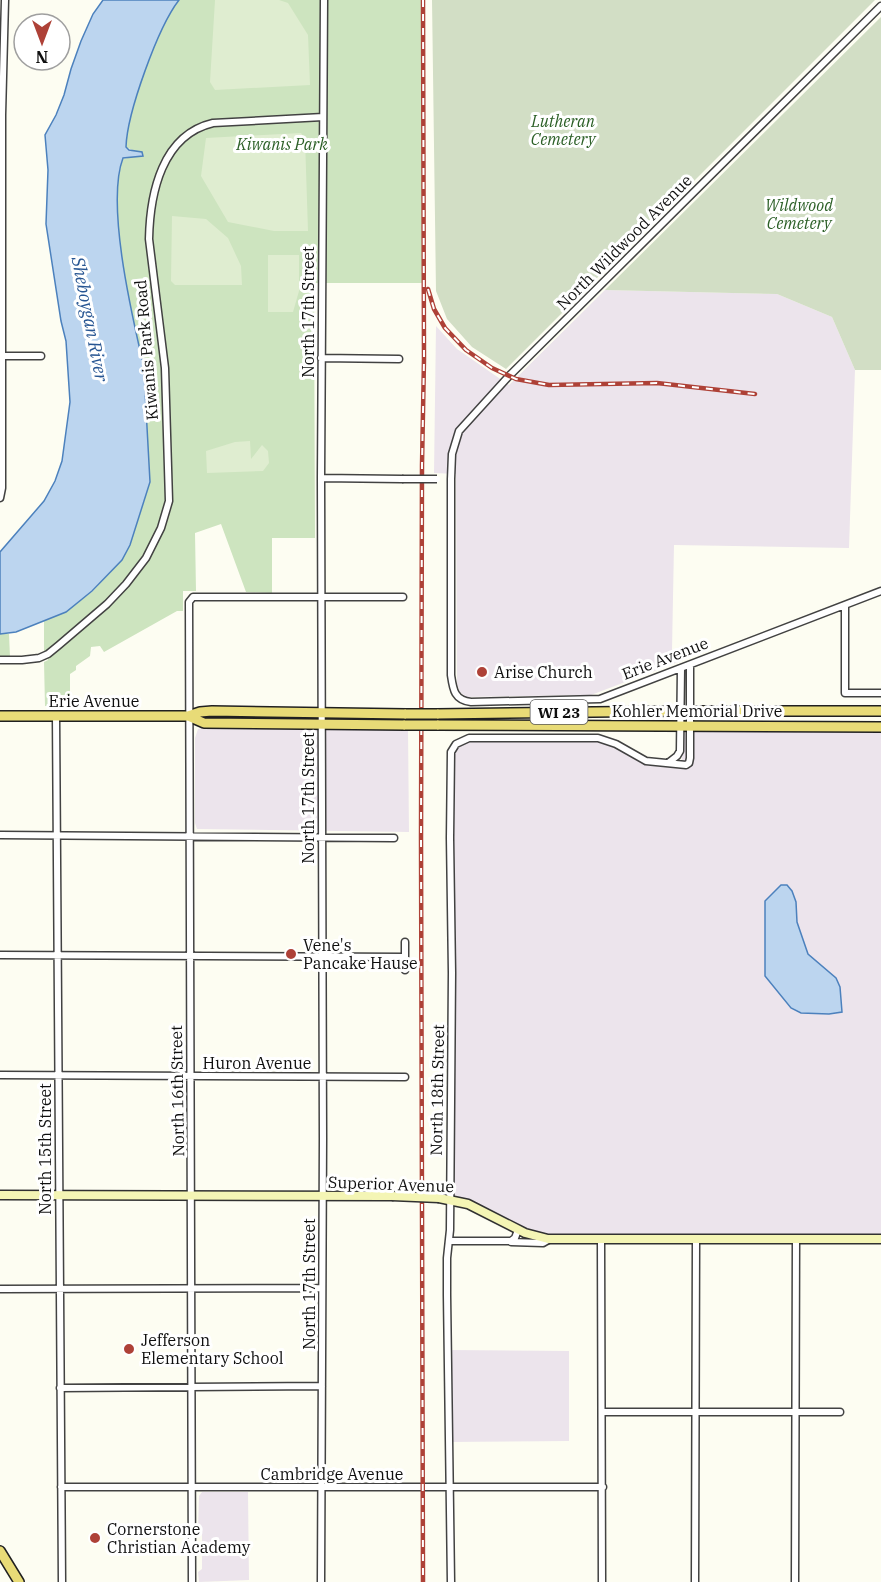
<svg xmlns="http://www.w3.org/2000/svg" width="881" height="1582" font-family="'IBM Plex Serif',serif">
	<rect width="100%" height="100%" fill="#fdfdf2"/>
	<path fill="#ece4ec" d="M605,290L777,294L832,317L855,370L849,548L674,545L672,650L678,662L591,695L466,697L460,692L457,684L456,474L434,473L436,326L457,349L509,385Z
		M680,726L881,727V1239H548L450,1199V759L460,741L598,738L641,759L682,762Z
		M208,727L408,729L409,832L197,829L195,823V738L198,729Z
		M447,1350L569,1351V1441L449,1442Z
		M248,1492L249,1580L199,1582L198,1572L202,1569V1533L198,1531L199,1496L202,1492Z"/>
	<path fill="#cde4bf" d="M179,0H421L423,283H314L315,538H272V593L246,592L221,524L195,533L196,591H183V611H177L104,652L100,646L91,647L90,656L76,666V670L70,674V706H45L44,662L48,660L44,651V620L66,612L93,591L122,560L130,545L150,482L144,372L149,365L142,359C131,311 106,204 123,159L143,155L126,147C127,112 158,27 179,0Z
		M0,634H9L10,657H0Z"/>
	<path fill="#d2dec5" d="M432,0H875L506,369L472,347L447,319L436,291Z
		M881,17V370H855L832,317L777,294L605,290Z"/>
	<path fill="#dfedd0" d="M215,0H279L288,3L308,35L310,85L215,90L210,82Z
		M301,133L305,139L308,231H274L228,222L201,176L206,138Z
		M172,216L206,219L228,238L241,266L242,285H175L171,281Z
		M268,255H299V291L293,312H268Z
		M250,441L251,459L262,445L268,451L269,463L263,471L207,473L206,451L235,442Z"/>
	<path fill="#bcd5ef" stroke="#4c81bd" stroke-width="1.5" d="M103,0H179C158,27 127,113 126,147L129,150L142,152L143,156L123,158C106,203 131,311 142,359L149,365L144,372L150,482L130,545L122,560L92,591L66,612L16,632L0,634V552L44,501L55,481L62,461L70,402L66,341L61,321L46,224L48,170L45,135L56,115L64,95L71,69L81,41L93,14Z
		M781,885H787L792,891L796,902L797,922L808,954L836,978L840,987L842,1012L829,1014L801,1013L791,1008L765,976V901Z"/>
	<g fill="none" stroke-linecap="round" stroke-linejoin="round">
		<g stroke="#424242" stroke-width="9">
			<path id="street" d="M881,6L509,376L459,431L452,454L451,479V675C453,689 454,700 471,702L600,699L881,591
				M1,356H41
				M321,358L399,359
				M321,478L402,479
				M0,498L2,488V115L5,0
				M845,605V693H881
				M0,660H22L39,658L48,654L59,645L107,604L126,584L146,558L161,528L169,501L165,368L149,239C150,193 162,135 213,123L323,117
				M56,716L62,1582
				M668,763L677,756L680,751L681,668
				M0,835L394,838
				M405,942V970
				M0,955L405,957
				M0,1075L405,1077
				M601,1240L602,1582
				M449,1241H511L515,1238L518,1230
				M511,1242L543,1243L550,1239
				M0,1289L322,1288
				M60,1388L322,1386
				M603,1412H840
				M61,1487H603
				M192,1582L189,602L193,597H403
				M321,1582L323,1138L321,478L324,0
				M451,1582L447,1295V1258L450,1230L452,973L450,838L451,752L456,744L469,738H598L616,744L646,761L686,765L689,763L690,758V665
				M695,1582L696,1240
				M795,1582L796,1239"/>
		</g>
		<g stroke="#313131" stroke-width="11">
			<path id="secondary" d="M0,1195L392,1196
				M439,1198L468,1204L525,1233L548,1239H881"/>
		</g>
		<g stroke="#202020" stroke-width="12">
			<path id="primary" d="M437,714L680,711H881
				M0,716H188L200,712L212,711L406,714
				M188,716L204,723L405,725
				M437,725L881,727
				M0,1551L19,1582"/>
		</g>
		<use href="#street" stroke="#fff" stroke-width="6"/>
		<use href="#secondary" stroke="#f4f5b5" stroke-width="8"/>
		<use href="#primary" stroke="#e8db77" stroke-width="9"/>
		<g stroke="#ae4137" stroke-width="4.5">
			<path id="rail" d="M423,0L424,359L422,465L421,838L423,1582
				M428,289L434,309L445,328L466,350L492,368L516,379L549,385L657,383L755,394"/>
		</g>
		<use href="#rail" stroke="#fff" stroke-width="2" stroke-dasharray="7" stroke-linecap="butt"/>
		<g stroke="#424242" stroke-width="9" stroke-linecap="butt">
			<path id="street-bridge" d="M402,479H437"/>
		</g>
		<g stroke="#313131" stroke-width="11" stroke-linecap="butt">
			<path id="secondary-bridge" d="M392,1196L439,1198"/>
		</g>
		<g stroke="#202020" stroke-width="12" stroke-linecap="butt">
			<path id="primary-bridge" d="M406,714H437
				M405,725H437"/>
		</g>
		<use href="#street-bridge" stroke="#fff" stroke-width="6"/>
		<use href="#secondary-bridge" stroke="#f4f5b5" stroke-width="8"/>
		<use href="#primary-bridge" stroke="#e8db77" stroke-width="9"/>
	</g>
	<g fill="#ae4137" stroke="#fff" stroke-width="2">
		<circle cx="482" cy="672" r="6"/>
		<circle cx="291" cy="954" r="6"/>
		<circle cx="129" cy="1349" r="6"/>
		<circle cx="95" cy="1538" r="6"/>
	</g>
	<g text-anchor="middle" dominant-baseline="central" stroke-width="6" stroke-linejoin="round" paint-order="stroke">
		<rect fill="#fff" stroke="#575757" stroke-width="1.5" x="530.5" y="700" width="57" height="24" rx="4.5"/>
		<g font-size="15" font-weight="bold" fill="#0f0f0f">
			<text x="559" y="712">WI 23</text>
		</g>
		<g font-size="16" font-style="italic" fill="#2b5f26" stroke="#fff">
			<text x="563" y="121">Lutheran<tspan x="563" dy="18">Cemetery</tspan></text>
			<text x="282" y="144">Kiwanis Park</text>
			<text x="799" y="205">Wildwood<tspan x="799" dy="18">Cemetery</tspan></text>
		</g>
		<g font-size="16" fill="#0f0f0f" stroke="#fff">
			<text transform="translate(624 242) rotate(-45)">North Wildwood Avenue</text>
			<text transform="translate(308 312) rotate(-90)">North 17th Street</text>
			<text transform="translate(146 350) rotate(-95)">Kiwanis Park Road</text>
			<text transform="translate(665 658) rotate(-21)">Erie Avenue</text>
			<text x="94" y="701">Erie Avenue</text>
			<text x="697" y="711">Kohler Memorial Drive</text>
			<text transform="translate(308 798) rotate(-90)">North 17th Street</text>
			<text x="257" y="1063">Huron Avenue</text>
			<text transform="translate(437 1090) rotate(-89)">North 18th Street</text>
			<text transform="translate(177 1091) rotate(-91)">North 16th Street</text>
			<text transform="translate(45 1149) rotate(-90)">North 15th Street</text>
			<text transform="translate(391 1184) rotate(2)">Superior Avenue</text>
			<text transform="translate(309 1284) rotate(-90)">North 17th Street</text>
			<text x="332" y="1474">Cambridge Avenue</text>
		</g>
		<g font-size="16" fill="#0f0f0f" stroke="#fff" text-anchor="start">
			<text x="494" y="672">Arise Church</text>
			<text x="303" y="945">Vene's<tspan x="303" dy="18">Pancake Hause</tspan></text>
			<text x="141" y="1340">Jefferson<tspan x="141" dy="18">Elementary School</tspan></text>
			<text x="107" y="1529">Cornerstone<tspan x="107" dy="18">Christian Academy</tspan></text>
		</g>
		<g font-size="18" font-style="italic" fill="#275592" stroke="#fff">
			<text transform="translate(90 319) rotate(79)">Sheboygan River</text>
		</g>
	</g>
	<g transform="translate(42 42) rotate(180)"><circle r="28" fill="#ffffff" stroke="#9f9f9f" stroke-width="1.5"/>
	<path d="M0-4.5L10 22L0 15L-10 22Z" fill="#ae4137"/>
	<text y="-9" font-size="16" font-weight="bold" text-anchor="middle" fill="#0f0f0f">N</text>
	</g>
</svg>
